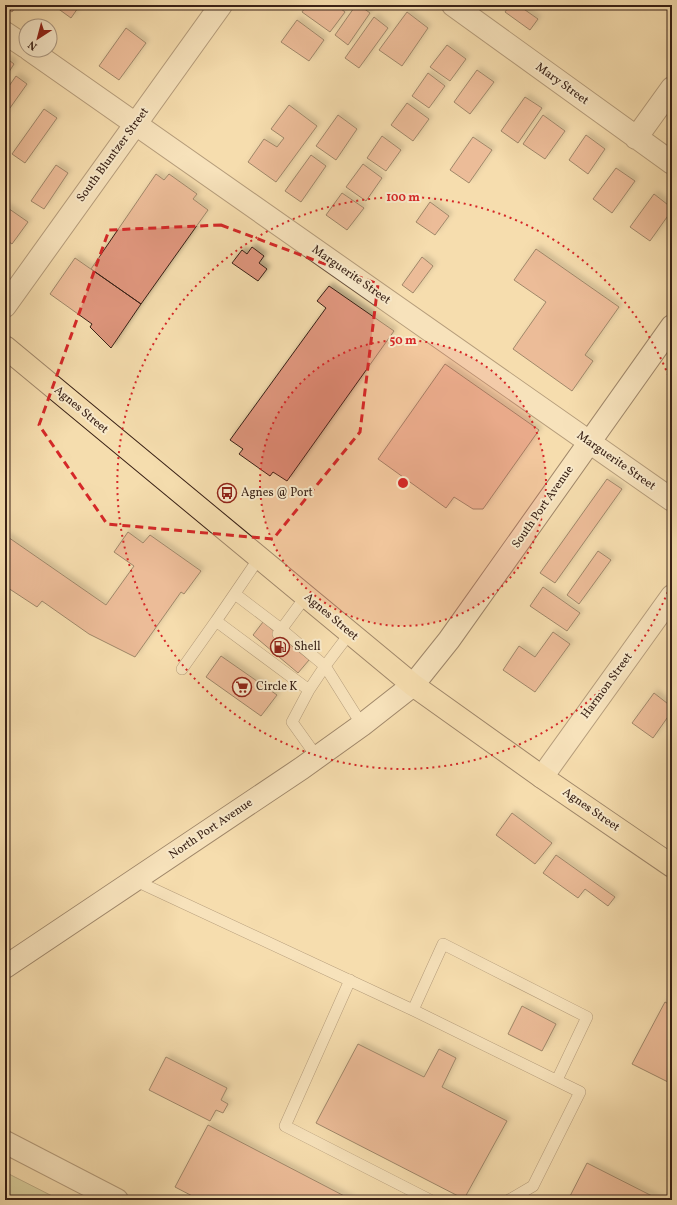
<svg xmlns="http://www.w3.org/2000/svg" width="677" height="1205" font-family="Vollkorn,serif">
	<defs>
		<filter id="shadow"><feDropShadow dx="3.5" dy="-3.5" stdDeviation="2" flood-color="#0004"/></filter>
	</defs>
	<rect width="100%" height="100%" fill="#f5ddae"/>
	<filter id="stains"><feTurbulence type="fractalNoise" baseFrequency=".005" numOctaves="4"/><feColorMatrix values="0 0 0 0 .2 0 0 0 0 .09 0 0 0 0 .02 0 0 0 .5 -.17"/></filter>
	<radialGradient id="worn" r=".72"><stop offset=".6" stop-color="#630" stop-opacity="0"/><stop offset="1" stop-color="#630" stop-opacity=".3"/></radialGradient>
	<path fill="#bbc18a" stroke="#7a7150" d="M5,1172L60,1200H5Z"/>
	<path fill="#df967d" stroke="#392116" filter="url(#shadow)" d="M5,5H17L12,12L5,7Z
		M53,5H80L71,18Z
		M307,5H336L345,12L330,32L302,12Z
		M356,5H359L370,13L348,45L335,35Z
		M510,5H518L538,19L530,30L505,12Z
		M407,12L428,28L402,66L379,50Z
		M374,17L388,28L359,68L345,58Z
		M297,20L324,40L309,61L281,42Z
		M126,28L146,43L119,80L99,66Z
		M447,45L466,59L450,81L430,67Z
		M5,57L14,64L5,78Z
		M477,70L494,82L470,114L454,102Z
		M428,73L445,86L429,108L412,96Z
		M16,76L27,84L5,115V92Z
		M525,97L542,108L518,143L501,131Z
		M407,103L429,119L413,141L391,125Z
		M289,105L317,126L276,182L248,162L264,139L277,147L284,138L271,129Z
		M44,109L57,118L25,163L12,154Z
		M338,115L357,129L336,160L316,146Z
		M543,115L565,131L545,159L523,144Z
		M586,135L605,149L588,174L569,160Z
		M382,136L401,150L386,171L367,158Z
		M473,137L492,150L469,183L450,170Z
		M311,155L326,166L301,202L285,191Z
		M363,164L382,178L366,201L346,187Z
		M56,165L68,173L44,209L31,201Z
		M616,168L635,181L612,213L593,199Z
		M156,174L164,180L169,174L197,194L193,199L208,210L141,304L91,269Z
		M342,193L364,208L347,230L326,215Z
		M654,194L672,208V210L650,241L630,227Z
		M430,202L449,216L435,235L416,222Z
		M5,206L28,222L12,244L5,239Z
		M252,247L264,256L259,263L267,269L258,281L232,263L242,250L247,254Z
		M536,249L619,307L585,355L593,361L572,391L513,349L546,302L514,280Z
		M422,257L433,266L413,293L402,285Z
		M75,258L141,304L111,348L90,327L92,324L50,294Z
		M329,286L394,331L287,481L273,472L270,476L239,454L243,449L230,440L326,308L317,301Z
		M445,364L539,430L483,509H473L454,497L446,508L378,459Z
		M607,479L622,489L555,583L540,573Z
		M128,532L143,543L150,535L201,571L184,594L181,592L135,657L89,634L42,601L37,607L5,586V535L106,605L134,566L114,552Z
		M598,551L611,560L579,604L567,595Z
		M543,587L580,613L567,631L530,606Z
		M263,622L309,660L298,673L253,635Z
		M553,632L570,644L535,692L503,670L519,646L535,657Z
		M221,656L277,695L261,716L206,677Z
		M654,693L672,707V711L653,738L632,723Z
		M512,813L552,843L535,864L496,835Z
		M556,855L615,897L608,906L585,889L578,898L543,873Z
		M665,1002L672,1006V1084L632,1064Z
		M522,1006L556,1024L542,1051L508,1034Z
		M358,1044L424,1077L439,1049L456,1058L442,1087L507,1121L464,1199L316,1123Z
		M166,1057L227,1088L221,1100L228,1104L223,1113L216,1110L210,1121L149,1090Z
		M208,1125L352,1200H200L175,1187Z
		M587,1163L660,1200H568Z"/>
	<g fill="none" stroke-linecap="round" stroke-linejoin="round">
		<g stroke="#68503c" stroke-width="12">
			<path id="service" d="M259,558L216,621L309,690L325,666L350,633
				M235,594L281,629L325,666L362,725
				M278,634L306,596
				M182,669L216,621
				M309,690L292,722L317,757
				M134,880L413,1010L580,1092L533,1186L509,1200
				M350,980L285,1126L430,1200
				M413,1010L443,944L587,1017L557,1080"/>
		</g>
		<g stroke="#68503c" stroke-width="24">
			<path id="minor" d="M453,5L672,163
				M5,33L26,47
				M30,50L672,500
				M636,138L672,88
				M5,306L221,5
				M542,777L672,596
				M5,1142L117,1200"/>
		</g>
		<g stroke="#392116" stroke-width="24">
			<path id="secondary" d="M5,967L302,768L362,725L413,685L449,640L672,326"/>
		</g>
		<g stroke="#392116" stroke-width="24">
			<path id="primary" d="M5,347L413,685L542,777L672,866"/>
		</g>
		<use href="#service" stroke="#f8e9ca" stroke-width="11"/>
		<use href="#minor" stroke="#f8e9ca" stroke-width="22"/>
		<use href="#secondary" stroke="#f8e9ca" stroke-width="22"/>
		<use href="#primary" stroke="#f5ddae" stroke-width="22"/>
	</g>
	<path d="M0 0H677V1205H0ZM221,225L378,284L360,432L273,539L107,524L39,425L109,230Z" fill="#f5ddae" fill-opacity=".55" fill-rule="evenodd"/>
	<path fill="none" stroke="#d62828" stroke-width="3" stroke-dasharray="8 5" stroke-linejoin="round" d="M221,225L378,284L360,432L273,539L107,524L39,425L109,230Z"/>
	<circle cx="403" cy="483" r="143" fill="#d62828" fill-opacity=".12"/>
	<g fill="none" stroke="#d62828" stroke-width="2" stroke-dasharray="2 4">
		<circle cx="403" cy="483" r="143"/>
		<path d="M672 581A286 286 0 1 1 672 385"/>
	</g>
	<defs>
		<g id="bus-ring" transform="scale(1)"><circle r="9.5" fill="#f8e9ca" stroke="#8f2418" stroke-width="1.5"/><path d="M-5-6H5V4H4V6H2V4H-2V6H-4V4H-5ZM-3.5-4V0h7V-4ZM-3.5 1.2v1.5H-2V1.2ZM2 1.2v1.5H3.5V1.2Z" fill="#8f2418"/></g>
		<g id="fuel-ring" transform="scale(1)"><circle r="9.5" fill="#f8e9ca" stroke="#8f2418" stroke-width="1.5"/><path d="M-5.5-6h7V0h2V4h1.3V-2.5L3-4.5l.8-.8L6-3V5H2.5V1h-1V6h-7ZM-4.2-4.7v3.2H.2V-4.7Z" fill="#8f2418"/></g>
		<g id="supermarket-ring" transform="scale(1)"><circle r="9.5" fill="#f8e9ca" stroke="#8f2418" stroke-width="1.5"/><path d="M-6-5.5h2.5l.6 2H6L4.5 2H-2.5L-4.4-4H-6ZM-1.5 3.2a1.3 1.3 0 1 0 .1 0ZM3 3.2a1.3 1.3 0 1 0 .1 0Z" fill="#8f2418"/></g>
	</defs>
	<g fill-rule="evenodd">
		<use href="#bus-ring" x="227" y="493"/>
		<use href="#fuel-ring" x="280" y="647"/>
		<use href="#supermarket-ring" x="242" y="687"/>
	</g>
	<g text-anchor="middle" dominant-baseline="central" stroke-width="4" stroke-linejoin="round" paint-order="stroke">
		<g font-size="12" fill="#392116" stroke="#f8e9ca">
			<text transform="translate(562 84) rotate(36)">Mary Street</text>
			<text transform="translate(113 155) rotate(-54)">South Bluntzer Street</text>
			<text transform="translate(351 275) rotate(35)">Marguerite Street</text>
			<text transform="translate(81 410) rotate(40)">Agnes Street</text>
			<text transform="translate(616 461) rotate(35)">Marguerite Street</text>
			<text transform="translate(543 507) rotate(-55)">South Port Avenue</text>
			<text transform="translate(331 617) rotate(40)">Agnes Street</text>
			<text transform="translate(607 686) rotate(-54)">Harmon Street</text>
			<text transform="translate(591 810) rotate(35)">Agnes Street</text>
			<text transform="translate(211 829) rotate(-34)">North Port Avenue</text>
		</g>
		<g font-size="12" fill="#392116" stroke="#f8e9ca" text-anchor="start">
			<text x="241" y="493">Agnes @ Port</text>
			<text x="294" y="647">Shell</text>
			<text x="256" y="687">Circle K</text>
		</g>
	</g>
	<circle cx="403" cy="483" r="6" fill="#d62828" stroke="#f8e9ca" stroke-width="2"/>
	<g font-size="12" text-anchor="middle" font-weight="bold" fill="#d62828" stroke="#f8e9ca" stroke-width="4" stroke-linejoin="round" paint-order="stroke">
		<text x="403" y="201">100 m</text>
		<text x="403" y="344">50 m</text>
	</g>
	<rect width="677" height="1205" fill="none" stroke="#f5ddae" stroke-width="20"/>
	<rect x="6" y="6" width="665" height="1193" fill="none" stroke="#392116" stroke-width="2"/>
	<rect x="10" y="10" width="657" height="1185" fill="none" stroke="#392116"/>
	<g transform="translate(38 38) rotate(216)"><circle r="19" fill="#f8e9ca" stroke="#ac9982"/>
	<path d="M0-3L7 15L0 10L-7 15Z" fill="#8f2418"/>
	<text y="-6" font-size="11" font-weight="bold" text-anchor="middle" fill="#392116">N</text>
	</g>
	<rect width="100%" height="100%" filter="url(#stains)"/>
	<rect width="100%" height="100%" fill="url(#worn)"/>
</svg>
